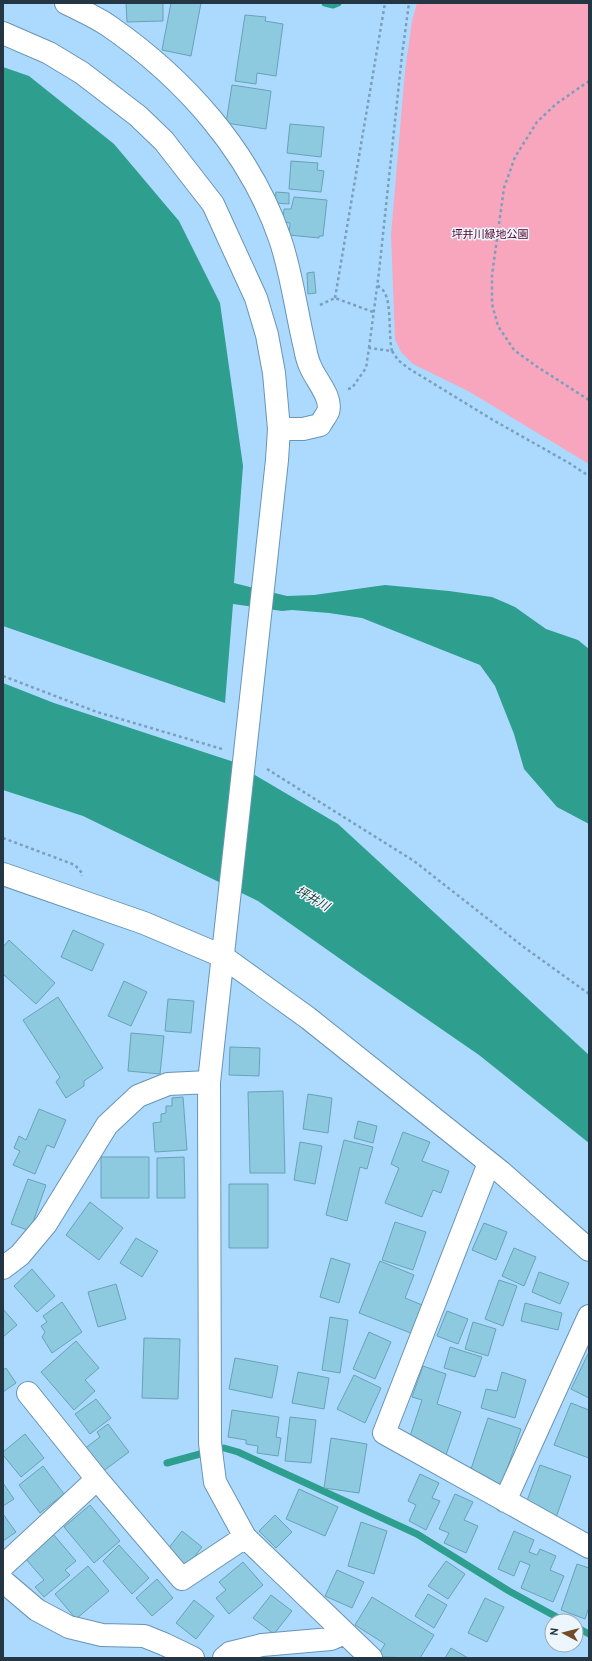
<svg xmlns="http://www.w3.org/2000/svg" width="592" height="1661" font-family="'PT Sans','Noto Sans JP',sans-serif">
	<rect width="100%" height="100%" fill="#acdafe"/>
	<path fill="#f8a6bd" d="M417,3H589V464L468,391L413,364L401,352L395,339L391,235L405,71L412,21Z"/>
	<path fill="#2e9e8e" d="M3,67L29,76L114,144L179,221L220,303L243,466L234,583L287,596L314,595L385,585L449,591L492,597L515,607L546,629L578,640L589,649V824L557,807L524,769L514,734L495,686L480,665L362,618L329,613L292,610L282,611L233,604L225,703L3,626Z
		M3,683L54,703L231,761L338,824L589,1055V1143L479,1055L363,975L258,901L83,816L3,790Z"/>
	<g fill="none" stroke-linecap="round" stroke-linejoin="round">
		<path stroke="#2e9e8e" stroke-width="7" d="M325,3L333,5L338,3
			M224,1448L238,1452L417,1534L509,1591L564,1621
			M167,1463L200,1454
			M576,1627L589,1634"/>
	</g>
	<path fill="#8ecadf" stroke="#67a2b6" d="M126,3H163V21L127,22Z
		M171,3H201L191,56L162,50Z
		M245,15L266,17L265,21L283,24L276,76L257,73L256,84L235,81Z
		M232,85L271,91L266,129L226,123Z
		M290,124L324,127L321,157L287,153Z
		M291,161L318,163L317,170L324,171L321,192L289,189Z
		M276,192L289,193V204L275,203Z
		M294,197L327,200L323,236H319V238L289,235L290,223L283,222L284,209H291Z
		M314,272L316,293L308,294L307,273Z
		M73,930L104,944L92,971L61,957Z
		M9,940L55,983L36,1004L3,974V947Z
		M124,981L147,992L131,1026L108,1016Z
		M58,997L103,1068L84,1081V1086L66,1098L56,1082L60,1077L23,1020Z
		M168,999L194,1001L191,1033L165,1031Z
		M131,1033L164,1036L160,1074L128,1071Z
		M230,1047L260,1048L259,1076L229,1075Z
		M283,1091L285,1173H250L248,1092Z
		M308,1094L332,1098L328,1133L303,1129Z
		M183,1097L187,1150L155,1152L153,1123L161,1122V1114L166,1113V1106H172V1098Z
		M39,1109L66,1120L54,1148L47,1145L35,1174L13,1165L20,1151L14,1148L19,1136L26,1140Z
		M358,1121L377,1126L373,1143L354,1138Z
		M403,1132L430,1142L422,1161L449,1171L441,1193L433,1190L422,1217L385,1203L399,1168L391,1164Z
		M344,1140L373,1147L367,1169L360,1167L347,1221L326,1215Z
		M300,1142L322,1146L315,1184L294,1180Z
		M101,1157H149V1198H101Z
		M184,1157L185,1198H157V1158Z
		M28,1179L46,1185L30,1231L11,1224Z
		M229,1184H268V1248H229Z
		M90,1202L123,1228L99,1260L66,1235Z
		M395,1222L426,1232L413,1270L382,1260Z
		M484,1223L507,1232L496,1260L472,1250Z
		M136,1238L158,1251L142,1277L120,1263Z
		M514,1248L536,1257L524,1286L502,1276Z
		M331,1258L350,1264L339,1303L320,1297Z
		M380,1261L414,1275L405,1298L427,1307L416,1335L359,1313Z
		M32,1269L55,1296L37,1312L14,1286Z
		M539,1272L569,1283L560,1304L532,1292Z
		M499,1280L517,1286L503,1326L485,1319Z
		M116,1284L126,1319L98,1327L88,1292Z
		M62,1302L82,1332L52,1353L42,1337L45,1332L41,1326L47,1322L43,1316Z
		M525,1303L562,1313L558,1330L521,1321Z
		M3,1309L17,1325L3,1337Z
		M447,1311L468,1319L458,1344L437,1336Z
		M330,1317L348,1320L340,1373L322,1370Z
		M473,1322L496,1329L488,1356L465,1349Z
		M369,1332L391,1342L375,1379L353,1369Z
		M144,1338L180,1339L178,1399L142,1398Z
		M76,1341L99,1368L85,1380L95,1391L74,1410L41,1372Z
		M450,1347L482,1357L475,1377L444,1368Z
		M589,1352V1398L571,1389Z
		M235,1358L278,1366L272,1398L229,1389Z
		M423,1366L446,1374L437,1404L461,1412L446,1455L408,1442L422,1400L412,1397Z
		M6,1368L16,1383L3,1392V1370Z
		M298,1372L329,1378L324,1409L292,1403Z
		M502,1372L526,1380L515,1418L481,1408L486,1389L497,1391Z
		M354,1375L381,1388L365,1423L337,1409Z
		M96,1399L111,1418L90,1434L75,1414Z
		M571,1403L589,1410V1458L554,1445Z
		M232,1410L279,1417L276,1437L281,1438L278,1456L257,1453L258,1446L246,1444V1440L228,1437Z
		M290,1417L316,1420L311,1463L285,1461Z
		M488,1418L521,1429L501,1486L469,1475Z
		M108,1424L129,1452L102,1472L84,1449L100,1437L97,1432Z
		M25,1434L44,1458L21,1477L3,1455V1452Z
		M331,1438L367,1444L359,1493L324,1488Z
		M540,1465L571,1476L555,1520L524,1509Z
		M43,1466L64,1494L40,1513L19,1485Z
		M420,1474L439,1483L432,1498L440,1501L426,1530L409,1521L416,1505L408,1501Z
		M3,1483L14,1499L3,1506Z
		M299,1489L338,1507L325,1536L286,1519Z
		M455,1494L473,1502L464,1520L478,1526L466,1553L444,1543L449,1533L439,1529Z
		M90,1505L120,1541L94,1563L64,1527Z
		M3,1514L16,1532L3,1541Z
		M275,1515L292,1532L276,1548L259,1531Z
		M361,1522L387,1531L374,1574L348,1566Z
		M182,1531L202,1547L184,1570L164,1554Z
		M514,1531L534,1540L529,1552L537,1555L540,1549L556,1556L550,1570L564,1576L553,1602L521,1588L530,1565L520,1561L514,1576L498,1569Z
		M53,1534L76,1561L65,1570L70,1575L44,1597L35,1587L44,1580L25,1558Z
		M119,1545L149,1578L132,1594L103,1561Z
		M446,1561L465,1574L448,1599L428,1586Z
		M243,1562L263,1585L229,1614L216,1598L226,1590L219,1582Z
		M577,1564L589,1568V1607L585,1619L561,1610Z
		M88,1566L109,1591L76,1619L55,1594Z
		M337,1570L364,1582L352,1608L325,1596Z
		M157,1579L173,1598L152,1616L136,1598Z
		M428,1594L447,1605L434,1628L415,1616Z
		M271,1595L292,1611L274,1634L253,1618Z
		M372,1597L434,1635L420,1658L377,1657L385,1644L355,1625Z
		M485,1598L504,1607L487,1642L468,1633Z
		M194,1600L214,1616L196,1639L176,1623Z
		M451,1648L468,1658H445Z"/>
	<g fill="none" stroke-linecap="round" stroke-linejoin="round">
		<g stroke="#6894b5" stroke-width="24">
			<path id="minor" d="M66,3C80,10 96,17 109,26C184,78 250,151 280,239C292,274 296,311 305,348C306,354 308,362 311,368C316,380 333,398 328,412C326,416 322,421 320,425L303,429H279
				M3,33L49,53L82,73L138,116L164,141L213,204L256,298L267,335L274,373L279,429L277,460L209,1082L210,1443L215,1482L245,1537L371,1658
				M3,874L144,923L222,956L308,1018L501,1172L589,1250
				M489,1163L384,1433L589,1547
				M3,1268L20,1255L46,1224L107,1125L138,1096L168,1084L209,1082
				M28,1393L97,1479
				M505,1501L589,1316
				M3,1566L97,1479L182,1579L245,1537
				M3,1581L37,1610L69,1627L102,1635L144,1636L164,1644L193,1658
				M224,1658L230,1653L262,1645L331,1639L345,1633"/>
		</g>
		<path stroke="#7b9fbb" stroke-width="2.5" stroke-dasharray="3 3" stroke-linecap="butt" d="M589,81L556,104L537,122L515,157L504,188L492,275V304L498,326L514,350L536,366L589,400
			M335,298L385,3
			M320,305L335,298L373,312
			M369,348L379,272L402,55L409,3
			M392,351L398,360L408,368L493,420L569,463L589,476
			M348,389L352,388L366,368L369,348L392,351C388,335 392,303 384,292C383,289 379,287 377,285
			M3,676L97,712L222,749
			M267,769L414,861L525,948L589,994
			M3,838L75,865L82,873V876"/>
		<use href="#minor" stroke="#fff" stroke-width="22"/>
	</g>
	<g text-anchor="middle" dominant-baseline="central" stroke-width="3" stroke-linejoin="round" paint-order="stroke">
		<g font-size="11" fill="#560027" stroke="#edf6fd">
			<text x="490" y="234">坪井川緑地公園</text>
		</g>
		<g font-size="12" font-style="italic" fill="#153631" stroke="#edf6fd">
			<text transform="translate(313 898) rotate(30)">坪井川</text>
		</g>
	</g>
	<rect width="592" height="1661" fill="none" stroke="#243644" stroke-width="8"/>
	<g transform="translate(564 1633) rotate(277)"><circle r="19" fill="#edf6fd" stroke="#9da9b3"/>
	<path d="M0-3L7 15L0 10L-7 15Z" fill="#734d2a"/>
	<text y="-6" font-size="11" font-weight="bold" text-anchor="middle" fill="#243644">N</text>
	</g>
</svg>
